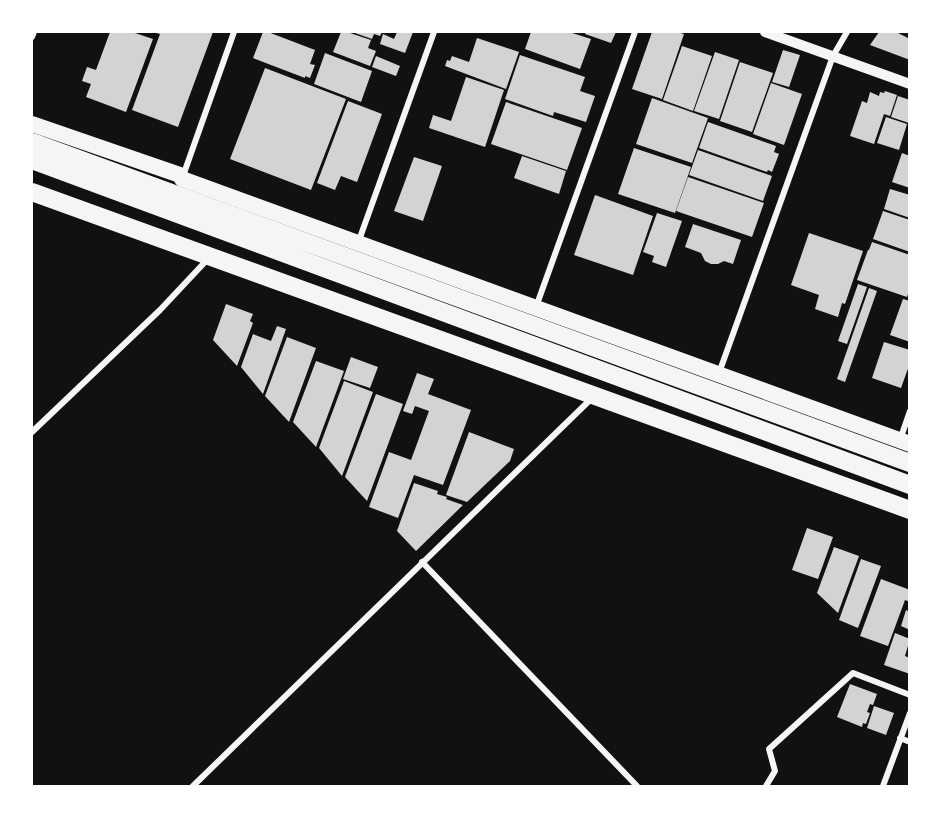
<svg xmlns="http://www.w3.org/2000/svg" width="941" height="818" font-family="'DM Sans',sans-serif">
	<rect width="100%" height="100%" fill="#111"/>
	<path fill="#d3d3d3" d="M110,32H132L153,39L126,112L86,97L91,84L82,81L87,67L96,70Z
		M153,32H213L178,127L132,110L160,34Z
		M263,32H268L315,50L310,64L315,65L310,78L305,76V78L253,58Z
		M341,32H347L371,40L368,48L376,51L370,66L333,52Z
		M352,32H382L380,36L374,34L372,39Z
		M397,32H413L405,53L380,44L383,34L394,39Z
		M531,32H569L591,39L580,69L525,49Z
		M586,32H616L611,43L585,34Z
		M652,32H677L684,34L662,99L632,89Z
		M879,32H896L910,39V60L870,45Z
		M477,38L519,52L506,89L445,66L447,60L450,61L452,56L469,62Z
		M682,46L712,56L693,111L663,100Z
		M783,50L800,55L789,87L772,82Z
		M715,52L739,60L719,119L694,111Z
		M325,53L372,71L361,102L314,84Z
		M520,55L585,77L580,91L595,96L586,122L554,112L553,116L505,99Z
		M376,56L400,66L396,76L372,67Z
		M740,62L773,73L752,132L720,121Z
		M265,68L346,99L311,190L230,159Z
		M466,77L504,90L485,147L429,128L433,115L451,121Z
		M771,83L802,94L784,145L753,134Z
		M885,91L897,95L890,116L884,114L874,144L850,136L862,101L867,103L870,92L879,96L880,92L884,93Z
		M898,96L910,100L909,123L891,117Z
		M652,98L708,118L692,163L636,144Z
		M348,101L382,114L357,182L341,176L335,190L317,183Z
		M506,102L582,128L567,170L491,144Z
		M886,117L907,124L899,150L877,143Z
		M708,122L776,146L774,152L779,154L772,172L768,170L767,172L699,148Z
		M634,148L691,167L675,213L618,194Z
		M698,150L772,176L763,201L689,175Z
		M902,153L910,156V188L892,182Z
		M522,156L566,171L559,194L514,178Z
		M414,157L442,166L423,221L394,211Z
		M688,177L764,203L752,237L676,211Z
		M890,189L910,195V218L884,209Z
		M595,195L653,216L633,275L574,255Z
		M883,211L910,220V252L873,239Z
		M657,213L682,221L666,267L652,262L654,256L643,252Z
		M693,224L741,240L733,264L724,261L718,264H711L705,261L701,253L685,247Z
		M809,233L863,251L845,304L842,303L838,317L815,309L819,295L791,285Z
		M872,242L910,255V288L907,297L857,280L868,250H869Z
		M858,284L867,287L847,344L838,341Z
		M869,288L877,291L845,382L837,379Z
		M903,299L910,301V342L890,335Z
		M226,304L253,314L250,321L253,323L237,366L213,340Z
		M277,326L286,329L263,394L241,367L253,334L271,341Z
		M287,337L316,348L289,422L265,396Z
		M884,342L910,350V363L901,388L872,378Z
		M351,357L378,367L370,388L343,379Z
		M316,361L344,371L316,447L293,422Z
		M417,373L434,379L428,394L471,410L443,485L414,475L398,518L369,507L389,452L411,460L429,411L415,406L412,414L403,411Z
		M344,381L373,392L342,476L319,448Z
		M376,394L403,404L367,501L345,477Z
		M469,432L514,449L510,461L467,502L446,495Z
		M414,483L438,491L437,494L447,497L446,499L463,505L416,551L397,531Z
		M807,528L833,537L818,579L792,570Z
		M834,547L859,556L838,613L817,593Z
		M861,559L881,566L858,628L839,620Z
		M881,579L910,590V602L905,600L888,646L860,636Z
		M906,610L910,612V630L901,626Z
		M895,633L910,639L905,656L910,658V674L884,665Z
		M850,684L877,694L873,705L870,704L867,712L870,713L866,724L863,723L862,727L837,717Z
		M874,706L894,713L886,735L867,728Z"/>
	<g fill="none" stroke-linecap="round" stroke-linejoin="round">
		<path stroke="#f5f5f5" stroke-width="6" d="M32,37L34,32
			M183,176L234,32
			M358,243L434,32
			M536,307L635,32
			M719,373L833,56L847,32
			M32,432L160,310L205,262
			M900,440L910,411
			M422,562L637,786
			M900,738L910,742
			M193,786L591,399
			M766,786L775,771L769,749L853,673L910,695
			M883,786L910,713"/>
		<path stroke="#f5f5f5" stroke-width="10" d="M765,32L910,84"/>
		<path stroke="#f5f5f5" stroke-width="16" d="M32,124L180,175L182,179L910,444"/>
		<path stroke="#f5f5f5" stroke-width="18" d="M32,142L910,463
			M32,160L910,485
			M32,192L910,510"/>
	</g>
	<rect width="941" height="818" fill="none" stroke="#ffffff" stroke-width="66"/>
</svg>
